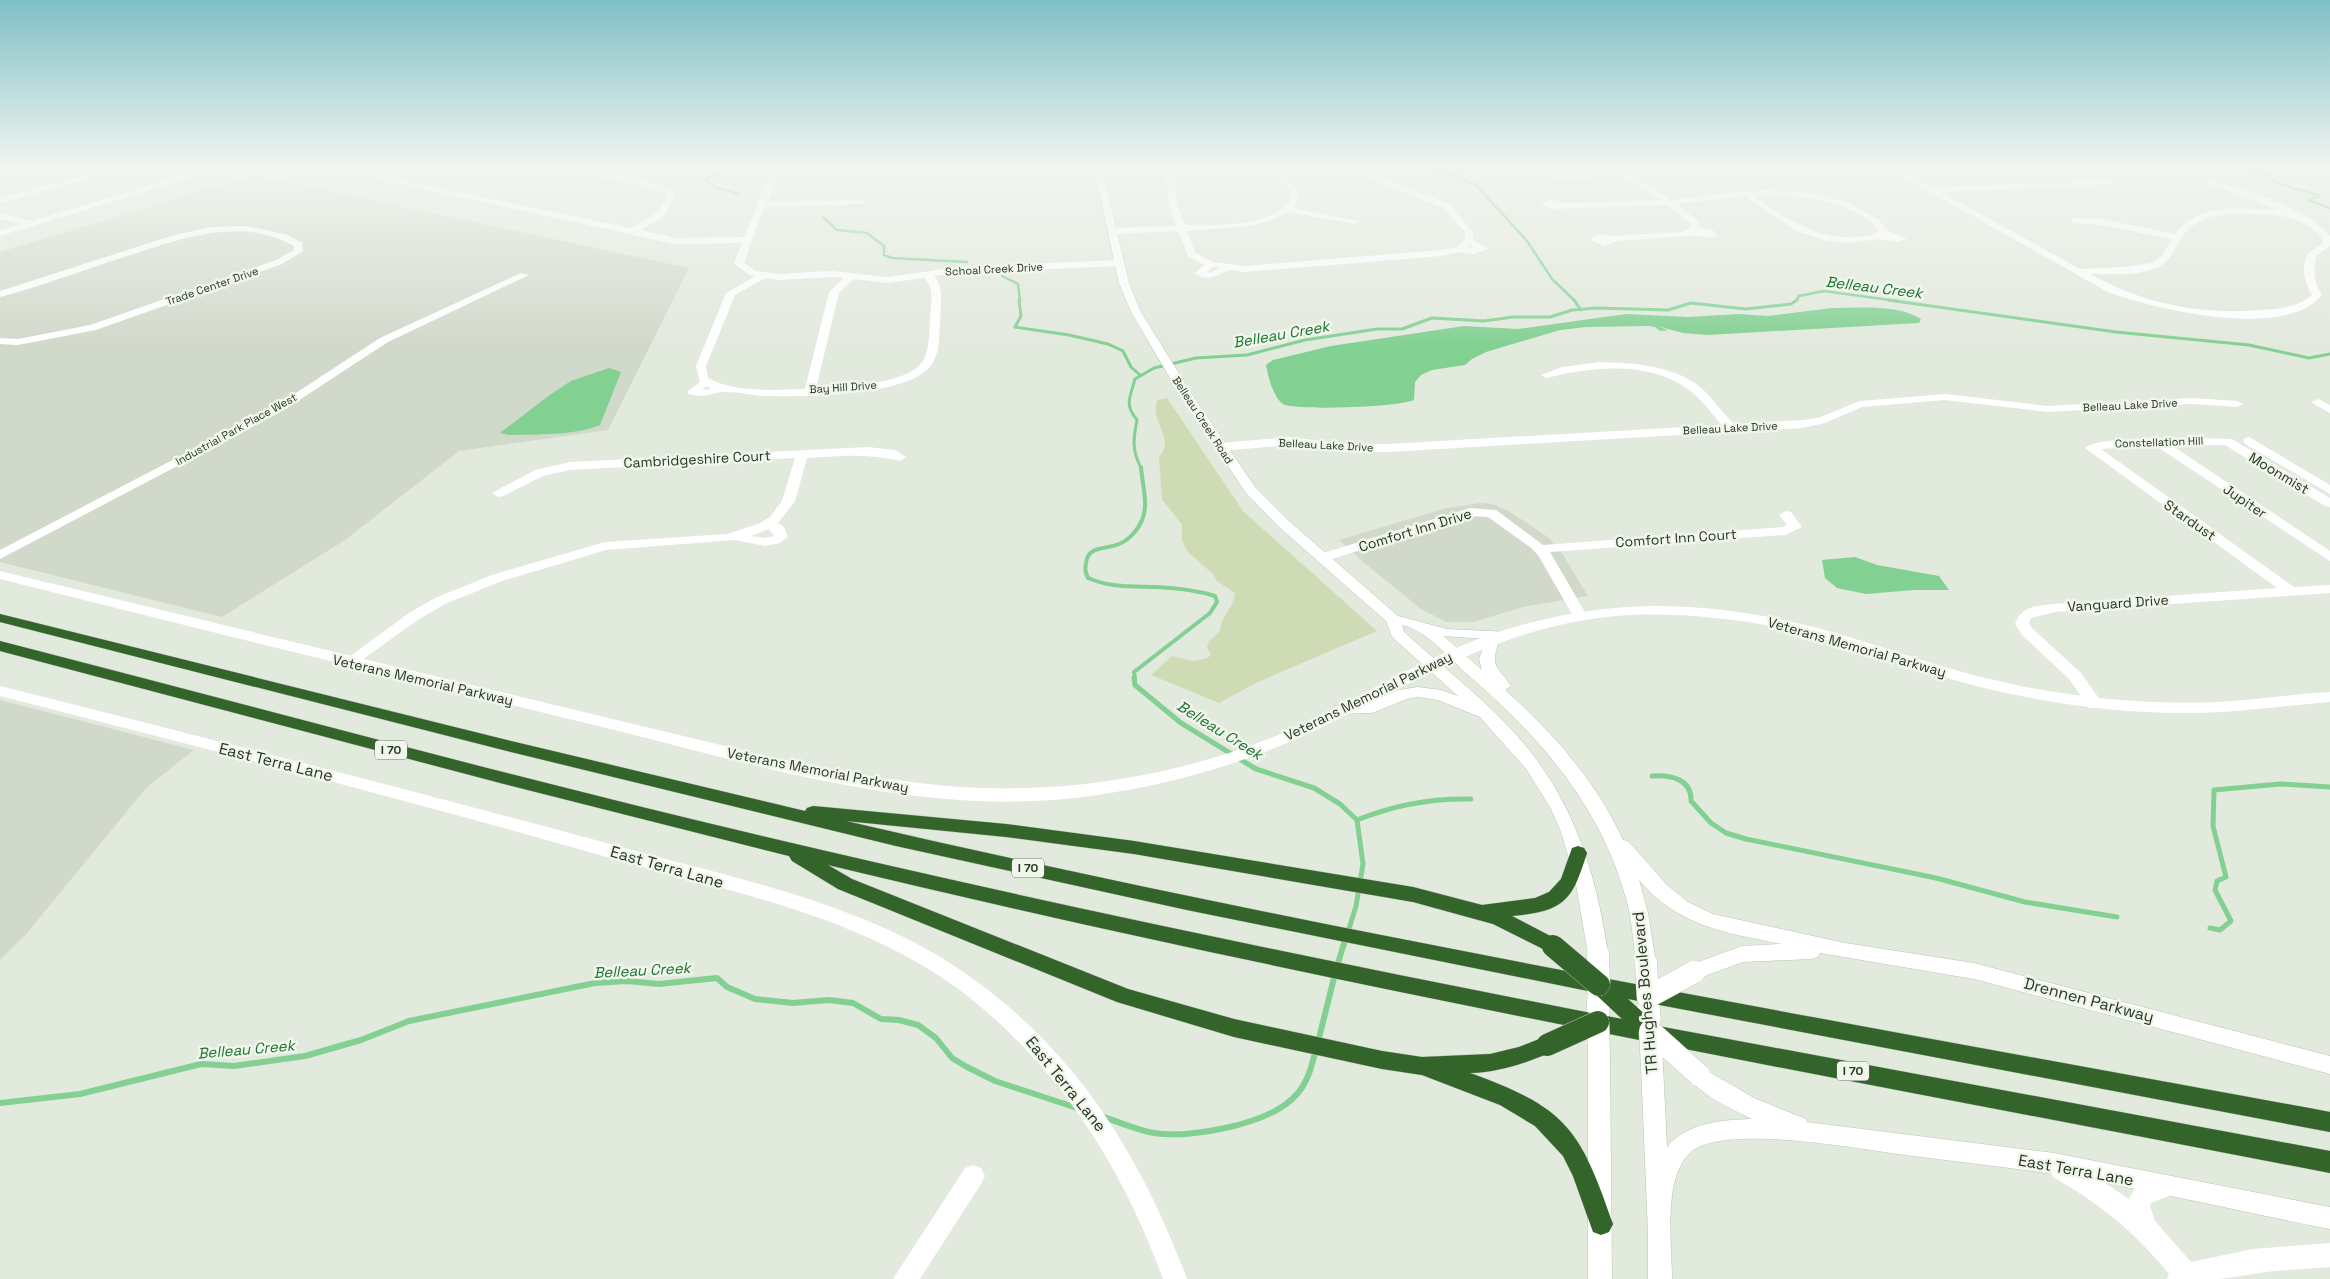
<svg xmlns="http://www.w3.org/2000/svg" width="2330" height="1279" font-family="'Space Grotesk',sans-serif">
	<rect width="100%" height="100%" fill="#e2e9dd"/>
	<path fill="#d1d9cb" d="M254,175L689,268L608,430L459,451L345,540L222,617L0,562V252Z
		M1481,503L1492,504L1509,511L1549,538L1563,555L1588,596L1523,607L1473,622H1447L1421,609L1362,561L1339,540L1447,508Z
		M0,700L194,750L146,788L27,933L0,960Z"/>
	<path fill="#cfdbb5" d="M1167,398L1243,511L1377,631L1258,682L1219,703L1151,675L1172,656L1193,661L1208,658L1211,654L1207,648L1209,641L1220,631C1220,617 1234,608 1235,593L1217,581L1214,575L1187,551L1182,540V525L1162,499L1159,457C1176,439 1150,424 1157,400Z"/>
	<path fill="#83d093" d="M1832,308C1859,308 1897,304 1921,319L1919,323L1707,335L1683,333L1657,326L1668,330L1660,331L1655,327L1649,326L1586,327L1560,330L1486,352L1472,359L1465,365L1432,370L1421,375L1415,382L1414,400C1401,407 1295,411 1283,404C1273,397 1268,376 1266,365L1273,360L1331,346L1464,326L1518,329L1626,314L1688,317L1739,314L1767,316Z
		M609,368L621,372L600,425C573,436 537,434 509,435L500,433L551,394L571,381Z
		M1855,557L1877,565L1939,576L1949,590H1914L1866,594L1837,588L1825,578L1822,560Z"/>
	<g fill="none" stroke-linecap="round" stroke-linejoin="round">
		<path stroke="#83d093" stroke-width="2.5" d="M715,168L719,173L706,179L715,187L738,194
			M1438,168L1476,185L1527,241L1552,279L1575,301
			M2254,168L2270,176L2274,182L2320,196L2309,200L2330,208
			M823,217L837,230L867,233L884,246V255L892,258L967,262
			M1002,276L1018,284L1020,301
			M1796,301L1799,296L1824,291L1897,301"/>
		<path stroke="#83d093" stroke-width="3" d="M1019,300L1021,316L1015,327L1069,335L1108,344L1123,351L1131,367L1140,375
			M1574,300L1581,310
			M1888,300L2116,332L2249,345L2309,358L2330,354
			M1141,468C1132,450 1133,440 1137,420C1124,404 1130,398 1135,379L1154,368L1196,358L1247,355L1305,340L1377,329H1402L1432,318L1484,321L1513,317H1550L1572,310L1597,308L1668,310L1691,303L1746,309L1791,304L1797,300"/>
		<path stroke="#83d093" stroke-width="4" d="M1135,679L1134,672L1210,613L1217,602L1215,596C1196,590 1177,588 1157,587C1133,586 1111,588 1088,578C1085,572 1085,569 1086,563C1088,545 1105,550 1119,544C1129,540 1138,530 1142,520C1149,504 1142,484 1141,467"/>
		<path stroke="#83d093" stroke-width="5" d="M1134,678L1135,685L1181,723L1256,769L1314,788L1340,804L1357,820L1363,864L1356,906L1344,945
			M1652,776C1671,775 1692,779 1691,801L1711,823L1726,833L1746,839L1936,878L2025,902L2117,917
			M1357,820C1394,805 1431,798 1471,799
			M2210,928L2220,930L2231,921L2215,890L2217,881L2226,877L2213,826L2214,790L2280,784L2330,787"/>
		<path stroke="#83d093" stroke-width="6" d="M1337,967L1344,943
			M1318,1042L1335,974
			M0,1103L80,1094L201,1064L234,1066L305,1056L361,1040L409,1021L595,983L627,981L659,984L717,978L727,987L755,999L793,1003L829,1000L853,1003L881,1019L899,1020L918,1025L936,1038L952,1058L967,1067L995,1081L1077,1108
			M1103,1117C1120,1122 1136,1130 1154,1133C1191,1139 1272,1124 1297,1094C1308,1082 1312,1065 1316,1049"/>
		<g stroke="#b8c9b0" stroke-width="1">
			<path id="secondary" d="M1094,168H1102L1129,283L1141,312L1191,393L1255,487L1289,521L1398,616L1447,629L1509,632L1511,635L1509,638L1500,639C1489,668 1497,665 1511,686L1505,690C1552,732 1597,782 1623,840L1628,841L1667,885L1688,902L1713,914L1845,943L1974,963L2330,1056V1074L1974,979L1820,953L1818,957L1811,959L1743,962L1694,980L1687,978L1684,972L1687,966L1742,946L1781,944C1724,932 1679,927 1639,880L1648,913L1656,963L1653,969L1646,971L1639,969L1636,963C1633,940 1632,917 1625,895C1599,803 1537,734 1466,673C1447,656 1427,631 1402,625L1404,632C1439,664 1476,692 1508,726C1570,790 1596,868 1608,954L1605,960L1598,962L1591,960L1588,954L1575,879L1561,832L1551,809L1527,770L1480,717L1438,700L1418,697L1407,699L1372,713L1335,714L1333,710L1335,706L1369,703L1398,690L1418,687L1441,690L1458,696L1392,637L1386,621L1279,527L1246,493L1179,393L1131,312L1119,283ZM1443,636L1486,639L1479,659L1482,670Z
				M1599,977L1606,979C1612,991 1611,1017 1605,1028L1598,1031L1591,1028C1585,1017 1586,991 1592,979Z
				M1648,989L1655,991C1661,1002 1663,1026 1657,1037L1650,1040L1643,1037C1637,1026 1635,1002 1641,991Z
				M1599,1046L1607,1049L1610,1055L1612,1279H1588V1055L1591,1049Z
				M1652,1057L1660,1059L1663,1066L1667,1147C1688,1122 1722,1120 1752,1119C1734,1110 1697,1094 1688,1075L1691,1068L1699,1066L1754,1098L1806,1119L1807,1122L2054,1153L2330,1207V1229C2238,1211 2146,1189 2053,1174C2004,1167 1954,1161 1905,1155C1860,1149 1727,1124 1692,1151C1662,1175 1672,1245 1672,1279H1648V1232L1641,1066L1644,1059Z"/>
		</g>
		<g stroke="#c2c7c0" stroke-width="1">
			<path id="motorway" d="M0,614L511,741L805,811L807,808L813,806L1006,824L1134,841L1413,887L1482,905L1535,898L1549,892L1561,879L1572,848L1578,846L1584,848L1587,853C1572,901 1565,911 1512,916L1560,941L1563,946L1560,951L1553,954L1493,924L1413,902L1134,854L1006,837L846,821C1337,935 1834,1020 2330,1112V1132L1628,999L1658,1026L2330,1151V1173C1828,1076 1325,985 828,865L852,879L1128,989L1234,1019L1382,1051L1422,1057L1490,1054L1519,1047L1547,1036L1554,1039L1558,1045L1554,1051C1526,1063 1500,1072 1470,1073C1567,1108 1580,1129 1613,1224L1609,1232L1601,1235L1593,1232L1573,1176L1563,1156L1535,1126L1500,1105L1422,1075L1382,1069L1234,1037L1117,1002L838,889L792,861L789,856L504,784L0,651V641C254,706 507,776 762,836C1048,904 1334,963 1622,1019L1593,992L1187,910L896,846L511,752L0,622Z"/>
		</g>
		<path fill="#fff" fill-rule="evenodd" d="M9,168H22L0,174V170Z
			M114,168H125L0,203V198Z
			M329,168H342L631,228L658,212L668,195L637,184L553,168C574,165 661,179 676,194L664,216L641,230L675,238L744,237L763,190L777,168H785L784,169L866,168L852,172L839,170L781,174L766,202L862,200L866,202L862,204L764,207L744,263L756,271L778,274L831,271L888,277L958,267L1120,260L1125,263L1120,266L958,273L934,276C945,288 940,308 940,324C939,339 940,358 927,370C898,396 803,397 764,396C751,395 738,392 726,392C711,392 708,399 689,394L687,392L700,382L696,366L726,293L755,276L750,275L734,264L742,243L675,244ZM831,277L844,278L829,292L805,389C774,390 736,393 708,378L706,366L735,295L766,278L778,280ZM924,278C935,288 931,304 930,318C929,330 930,347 924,359C912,385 841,387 816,388L839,293L854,279L888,283ZM707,386L711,389L702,390Z
			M1165,168H1173L1177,204L1185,225C1218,224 1272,229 1292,197L1286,184L1266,168C1283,168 1293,183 1300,197L1293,208L1359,221L1355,224L1289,212L1272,220L1250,226L1187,231L1195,252L1212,262L1244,266L1441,250L1457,247L1465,240V232L1443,208L1376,181L1358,168H1367L1382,177L1449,204L1473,232V240L1489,249L1473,254L1460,252L1441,256L1244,272C1240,271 1235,270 1231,270C1217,273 1209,284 1195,273L1204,265L1188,256L1178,231L1113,234L1109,231L1113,228L1176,226L1169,204ZM1470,245L1475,248L1467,247ZM1212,267L1220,268L1210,273L1207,272Z
			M1509,168L1579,174L1659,168H1718L1714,170L1632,175L1671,200L1762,190L1815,193L1852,204L1879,220L1888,231L1907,238L1899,242L1879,239L1846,243L1827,241L1797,231L1744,196L1677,204L1698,221L1699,227L1715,231L1716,237L1689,236L1617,241L1604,246L1590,240L1598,234L1612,236L1683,232L1691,227V224L1667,205L1551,209L1541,204L1549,199L1565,203L1662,200L1622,176L1562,179L1529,175ZM1780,195C1808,196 1863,205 1879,231C1873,236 1865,236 1857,237C1817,240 1785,218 1754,196Z
			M1888,168H1897L1933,188L2114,180V184H2111L1941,192L2080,269L2122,267L2152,263L2162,256L2172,239L2101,225L2075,223L2072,222V218L2101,219L2175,234C2200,201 2241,209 2277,210L2202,181L2209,179C2245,190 2306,207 2330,236V246L2316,256C2313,271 2314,282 2322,295C2285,341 2152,309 2106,291ZM2238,214C2272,215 2297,211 2322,238V244C2318,247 2311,250 2308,254C2300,266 2305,284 2312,295C2298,307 2280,309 2261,310C2201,315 2143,304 2090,274C2112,274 2144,277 2163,264C2170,259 2174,250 2179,242C2192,219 2213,214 2238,214Z
			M205,169L212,171L0,236V230L22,224L0,219V213L32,221Z
			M247,226L288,235L302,243L303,251L282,264L96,330L18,345L0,344V338L18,339L90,325L276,260L294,250V246C241,215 178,240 124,257C83,270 42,286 0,297V291L174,235L211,227Z
			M521,273L529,275L388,342L284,410L0,559V550L276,406L380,338Z
			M1600,362C1633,363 1673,365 1700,387C1713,398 1722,412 1734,424L1802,420L1818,418L1860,401L1945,394L2048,406L2192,398L2237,401L2243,404L2237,407L2192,404L2048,412L1945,400L1862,407L1825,423L1802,428L1387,452H1343L1290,445L1220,451L1214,447L1220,443L1290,437L1343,444H1387L1722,425C1711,413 1701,398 1688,389C1647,360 1591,367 1546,378L1541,375L1562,367Z
			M2318,399L2330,405V413L2314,404L2312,402Z
			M2249,437L2330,485V494L2245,444L2243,441L2245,438Z
			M2201,438L2232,439L2330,498V507L2325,506L2225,445H2171L2330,551V561L2156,446L2101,449L2294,587L2330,585V593L2055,612L2031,618L2029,624L2033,629L2081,673L2103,704L2101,708H2089L2069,679L2022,635L2015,624C2022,605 2037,606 2055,604L2277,588L2085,448C2096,436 2182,438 2201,438Z
			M868,447L895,450L906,457L900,461C869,453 839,456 807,458L795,501L778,523L784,527L788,537L780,543L765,546L735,540L606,550L502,581L445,604L419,619L355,665H345L342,662L409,613L435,598L492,575L605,542L727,534L758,524L770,517L782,501L795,458L570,470L543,476L503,496L498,497L492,493L535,470L570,462ZM769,529L774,536L765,538L751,536Z
			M1470,508L1496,510L1543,545L1783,527L1787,525L1779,515L1786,511L1791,512L1802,527L1785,535L1550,552L1586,614L1579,618L1572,614L1538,555L1530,547L1488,517L1471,516L1322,562L1315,558L1317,555Z
			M2061,1158L2092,1174L2129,1199L2135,1187L2166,1175L2174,1178L2178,1186L2174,1194L2151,1203L2150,1206L2155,1221L2191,1262L2253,1249L2330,1243V1267L2274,1271L2220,1279H2167L2169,1274C2134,1231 2100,1204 2053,1177L2049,1169L2053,1161Z
			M973,1165L981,1168L985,1176L981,1184L920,1279H893L965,1168Z"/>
		<path fill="#fff" fill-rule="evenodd" d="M0,571L778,759C839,771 899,783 961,787C1070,794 1182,775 1283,733C1342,707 1397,673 1456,648C1511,625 1567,611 1627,607C1694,603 1761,613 1825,630C1885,647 1942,669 2003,682C2073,698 2146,705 2218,702C2255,700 2293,694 2330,692V702C2294,705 2258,710 2222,712C2150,716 2077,708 2006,693C1935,678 1868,650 1798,632C1743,619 1686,613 1630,615C1503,622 1416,684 1305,735C1240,765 1167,785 1097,795C932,821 757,765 598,726C398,678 199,629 0,579Z
			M0,686C206,738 412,790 617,846C736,879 875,905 976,981C1081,1058 1142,1159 1187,1279H1163C1122,1166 1058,1065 961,991C860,916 729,891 610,858C408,800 204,748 0,696Z"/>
		<use href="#secondary" fill="#fff" fill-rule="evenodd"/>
		<use href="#motorway" fill="#33652a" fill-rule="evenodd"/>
		<g stroke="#b8c9b0" stroke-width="23" stroke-linecap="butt">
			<path id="secondary-bridge" d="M1598,954L1599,985
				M1646,963L1648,997L1694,972
				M1598,1022L1599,1055
				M1650,1031L1699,1075
				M1650,1031L1652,1066"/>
		</g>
		<g stroke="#c2c7c0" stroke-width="23" stroke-linecap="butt">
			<path id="motorway-bridge" d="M1553,946L1599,985
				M1547,1045L1598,1022"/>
		</g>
		<use href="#secondary-bridge" stroke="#fff" stroke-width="22"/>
		<use href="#motorway-bridge" stroke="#33652a" stroke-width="22"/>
	</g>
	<linearGradient id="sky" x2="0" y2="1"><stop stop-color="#7fbfc6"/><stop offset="0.48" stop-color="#f2f5f0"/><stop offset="1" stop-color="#f2f5f0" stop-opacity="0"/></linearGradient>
	<rect width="2330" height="347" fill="url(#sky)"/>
	<g text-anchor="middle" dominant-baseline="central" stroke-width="5" stroke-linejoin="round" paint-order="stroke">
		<g font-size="11" fill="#24381f" stroke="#f1f6ed">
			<text transform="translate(994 269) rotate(-3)">Schoal Creek Drive</text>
			<text transform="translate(212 286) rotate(-19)">Trade Center Drive</text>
			<text transform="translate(843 387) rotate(-4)">Bay Hill Drive</text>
			<text transform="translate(2130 405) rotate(-3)">Belleau Lake Drive</text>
			<text transform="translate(1203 420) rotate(57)">Belleau Creek Road</text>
			<text transform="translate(1730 428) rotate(-3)">Belleau Lake Drive</text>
			<text transform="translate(236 429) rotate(-29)">Industrial Park Place West</text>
			<text transform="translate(2159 442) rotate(-2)">Constellation Hill</text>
			<text transform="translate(1326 445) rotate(3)">Belleau Lake Drive</text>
		</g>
		<g fill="#f1f6ed" stroke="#62715d" stroke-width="1">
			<rect x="375" y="740.5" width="32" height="19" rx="4"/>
			<rect x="1012" y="858.5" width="32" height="19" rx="4"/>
			<rect x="1837" y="1061.5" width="32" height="19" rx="4"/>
		</g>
		<g font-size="12" font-weight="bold" fill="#24381f">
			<text x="391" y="750">I 70</text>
			<text x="1028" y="868">I 70</text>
			<text x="1853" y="1071">I 70</text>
		</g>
		<g font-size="14" fill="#24381f" stroke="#f1f6ed">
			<text transform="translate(697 459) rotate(-3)">Cambridgeshire Court</text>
			<text transform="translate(2279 473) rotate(31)">Moonmist</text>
			<text transform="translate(2245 501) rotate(34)">Jupiter</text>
			<text transform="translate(2190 520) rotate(35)">Stardust</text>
			<text transform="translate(1415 530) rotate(-17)">Comfort Inn Drive</text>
			<text transform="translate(1676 538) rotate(-4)">Comfort Inn Court</text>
			<text transform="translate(2118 603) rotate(-4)">Vanguard Drive</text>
			<text transform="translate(1857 647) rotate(16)">Veterans Memorial Parkway</text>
			<text transform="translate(423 680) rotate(13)">Veterans Memorial Parkway</text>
			<text transform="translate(1368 696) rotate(-26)">Veterans Memorial Parkway</text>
			<text transform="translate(818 770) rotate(11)">Veterans Memorial Parkway</text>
		</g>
		<g font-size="15" font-style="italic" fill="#19742d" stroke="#f1f6ed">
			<text transform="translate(1874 287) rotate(7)">Belleau Creek</text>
			<text transform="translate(1281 334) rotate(-10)">Belleau Creek</text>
			<text transform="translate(1220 730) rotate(32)">Belleau Creek</text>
			<text transform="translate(642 970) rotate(-3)">Belleau Creek</text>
			<text transform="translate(246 1049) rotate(-5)">Belleau Creek</text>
		</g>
		<g font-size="16" fill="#24381f" stroke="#f1f6ed">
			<text transform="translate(276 762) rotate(14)">East Terra Lane</text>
			<text transform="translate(667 867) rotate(16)">East Terra Lane</text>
			<text transform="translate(1645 993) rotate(-95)">TR Hughes Boulevard</text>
			<text transform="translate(2089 1000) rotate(15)">Drennen Parkway</text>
			<text transform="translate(1066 1084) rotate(51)">East Terra Lane</text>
			<text transform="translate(2076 1170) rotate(10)">East Terra Lane</text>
		</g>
	</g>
</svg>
